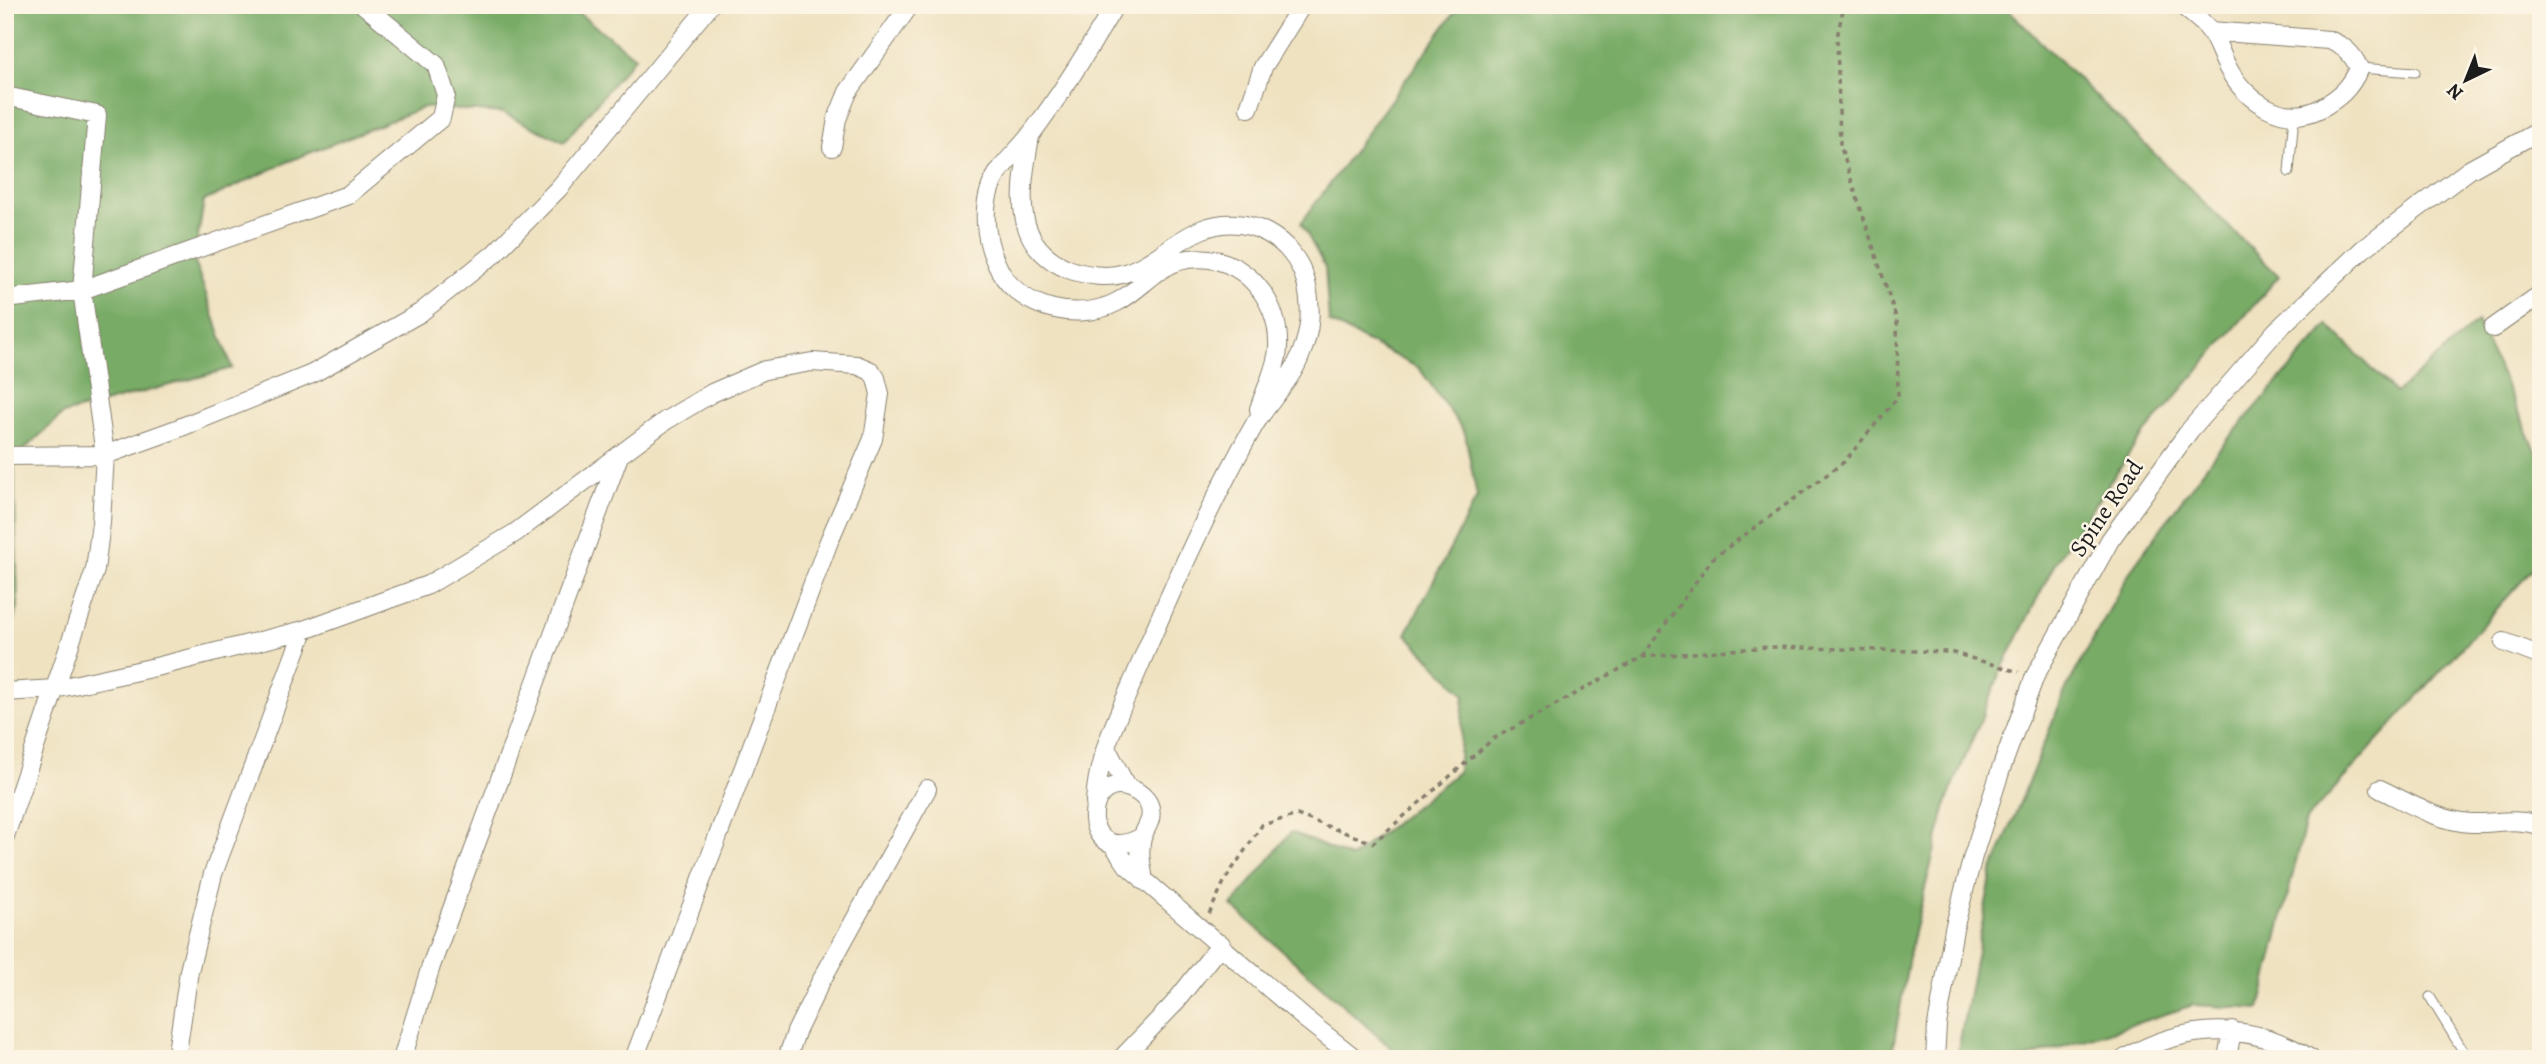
<svg xmlns="http://www.w3.org/2000/svg" width="2546" height="1064" font-family="Alegreya,serif">
	<rect width="100%" height="100%" fill="#fcf5e5"/>
	<filter id="ink" filterUnits="userSpaceOnUse"><feTurbulence type="fractalNoise" baseFrequency=".0143" numOctaves="2"/><feDisplacementMap in="SourceGraphic" scale="14" xChannelSelector="R" yChannelSelector="G"/><feConvolveMatrix kernelMatrix="1 2 1 2 8 2 1 2 1" color-interpolation-filters="sRGB"/></filter>
	<filter id="wash" filterUnits="userSpaceOnUse"><feTurbulence type="fractalNoise" baseFrequency=".00686" numOctaves="4" result="noise"/><feDisplacementMap in="SourceGraphic" scale="28" xChannelSelector="R" yChannelSelector="G"/><feGaussianBlur stdDeviation="1.57" result="paint"/><feColorMatrix in="noise" values="0 0 0 0 0 0 0 0 0 0 0 0 0 0 0 0 0 1.4 0 .05"/><feComposite in="paint" operator="in"/></filter>
	<g filter="url(#wash)">
		<rect width="100%" height="100%" fill="#efe2c1"/>
		<path fill="#78ab66" stroke="#4a6441" stroke-width="2" d="M5,5H568L635,57L564,142L503,113L424,107L287,162L204,201L194,260L232,368L63,414L14,459L18,607L5,646Z
			M1460,5H2003L2279,276L2138,441L2055,563L2000,673L1947,801L1912,940L1891,1059H1406L1390,1047L1232,906L1291,832L1351,858L1458,772L1464,694L1406,634L1477,497L1465,433L1419,368L1329,322L1325,267L1301,223Z
			M2477,322L2541,461V560L2306,820L2260,1009L2194,1005L2024,1059H1972L1957,1056L1992,872L2065,691L2132,568L2216,453L2328,325L2396,393Z"/>
	</g>
	<g filter="url(#ink)">
		<g fill="none" stroke-linecap="round" stroke-linejoin="round">
			<g stroke="#867f6e" stroke-width="11">
				<path id="service" d="M2359,68L2415,72
					M2289,172L2294,116
					M2430,997L2468,1059"/>
			</g>
			<g stroke="#867f6e" stroke-width="20">
				<path id="minor" d="M1115,5C1089,49 1062,93 1031,134C1018,152 997,167 990,189C981,216 987,247 1000,271C1022,310 1079,322 1117,302C1139,291 1155,268 1179,261C1234,246 1281,294 1278,348C1277,368 1265,390 1259,409
					M2182,5C2190,13 2203,21 2210,31C2218,42 2222,58 2229,70C2246,100 2283,127 2319,109C2338,99 2351,88 2359,68C2352,53 2344,46 2329,40L2210,31
					M5,96L97,115L82,290L105,455L101,523L95,570L5,836
					M1249,108L1263,67L1302,5
					M1030,136C1022,187 1008,243 1068,269C1084,275 1108,279 1125,273C1154,264 1175,240 1203,229C1247,212 1294,238 1306,282C1312,308 1311,330 1301,354C1291,382 1266,403 1252,429C1209,506 1173,586 1139,667C1121,710 1097,755 1095,802
					M832,147L837,119L848,92L910,5
					M5,299L82,290L348,195L441,118L446,95L436,65L364,5
					M2493,328L2541,294
					M5,456L105,455L174,430L312,374L420,313L494,254L559,188L710,5
					M2504,642L2541,656
					M5,692L55,689L160,666L304,630L428,585L515,533L665,421L712,393L765,370L812,362L857,365L871,371L876,378L880,394L873,439L829,541L634,1059
					M1106,747L1126,786
					M2380,789C2409,803 2438,821 2471,823C2495,824 2517,817 2541,826
					M1142,837C1077,871 1082,767 1132,789C1140,793 1148,799 1150,808C1153,822 1145,827 1142,838C1138,852 1142,867 1144,881
					M1112,843L1128,866L1304,1018L1356,1059
					M176,1059L189,971L213,874L304,630
					M402,1059L431,966L619,456
					M787,1059L796,1032L820,983L927,789
					M1121,1059L1173,1005L1221,944
					M1935,1059L1937,1025L1954,929L1973,856L2001,769L2035,676L2110,540L2190,430L2276,331L2363,249L2469,170L2541,130
					M2124,1059C2185,1023 2251,1021 2311,1059
					M2227,1059L2232,1030"/>
			</g>
			<path stroke="#867f6e" stroke-width="3.5" stroke-dasharray="5 5" stroke-linecap="butt" d="M1642,657L1712,559L1844,462L1898,397L1897,320L1840,145L1837,37L1844,5
				M1209,914L1225,880L1262,825L1297,815L1373,843L1493,739L1642,657L1769,647L1950,652L2019,672"/>
			<use href="#service" stroke="#fff" stroke-width="9"/>
			<use href="#minor" stroke="#fff" stroke-width="18"/>
		</g>
	</g>
	<g text-anchor="middle" dominant-baseline="central" stroke-width="5" stroke-linejoin="round" paint-order="stroke">
		<g font-size="24" fill="#1c1c1c" stroke="#fcf5e5">
			<text transform="translate(2106 508) rotate(-56)">Spine Road</text>
		</g>
	</g>
	<rect width="2546" height="1064" fill="none" stroke="#fcf5e5" stroke-width="28"/>
	<g transform="translate(2466 80) rotate(223)" stroke="#fcf5e5" stroke-width="5" paint-order="stroke">
	<path d="M0-5L12 26L0 18L-12 26Z" fill="#1c1c1c"/>
	<text y="-10" font-size="19" font-weight="bold" text-anchor="middle" fill="#1c1c1c">N</text>
	</g>
</svg>
